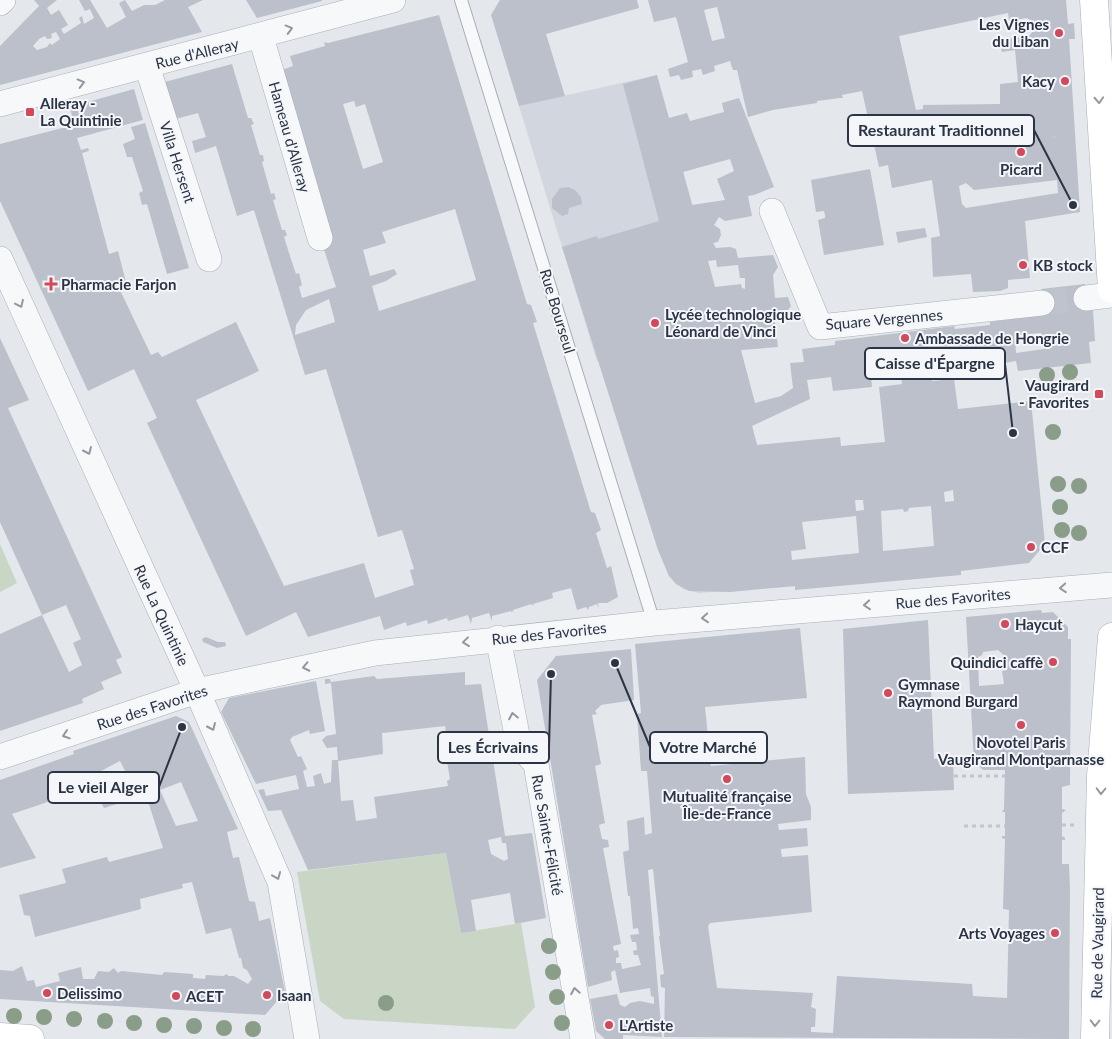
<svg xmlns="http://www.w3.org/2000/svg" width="1112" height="1039" font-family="Lato,sans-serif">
	<rect width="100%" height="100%" fill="#e4e7ec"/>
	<path fill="#d2d6de" d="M657,75L715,287L795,586L699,593L683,589L669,576L658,550L600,361H597L519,106Z"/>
	<path fill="#c9d6c5" d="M0,544L17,583L0,592Z
		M446,853L461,933L521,923L535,1007L515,1029L344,1019L320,1001L297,872Z"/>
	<path fill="#bbc0ca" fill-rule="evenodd" d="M34,0H57L47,8L51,15L59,10L68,25L61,29L64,34L81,23L79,18L82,16L84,24L94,18L90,9L85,11L79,0H90L107,28L126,17L119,3L125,0L132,11L144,5H155L165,0H203L188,7L202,32L0,85V46L39,6ZM56,32L60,39L52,45L50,43L47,47L37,50L33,46L39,39L45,36L47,39L52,38L51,34Z
		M246,0H322V1L257,18Z
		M500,0H637L639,8L546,34L565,96L519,106L491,15Z
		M648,0H1066L1068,24L1074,23L1075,39H1069L1080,212L1025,221L1030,278L1008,280V288L1000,291L973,292L971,274L933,277L931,238L940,236L932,180L892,188L888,165L879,167L862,91L842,95L843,98H840L817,101V103L773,110L748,117L737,70H733L730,61L714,66L715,71L703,75L701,69L692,71L693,77L681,80L679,75L670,77L668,69L688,62L676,17L654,22ZM717,7L725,38L712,41L704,10ZM1008,13L1009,21L1027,18L1033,22L1034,29L1030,35L999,41L1002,52L1015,50L1018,82L1000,84V104L923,105V109L916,110L899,36ZM1057,180L1058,193L966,208L962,204L959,186L966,183L974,190Z
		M439,15L527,304L531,305L537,322L533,323L590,509L591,512L595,513L601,530L596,533L607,568L611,566L618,597L607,603H598L599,608L597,604L589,607L588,610L586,607L577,610L571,588L552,593L553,598L533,604L534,606L531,604L513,610L512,613L511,611L492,616V621L489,613L472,618L471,624L468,615L448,621L447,618L428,624L427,620L407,626L406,622L384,630L380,616L308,637L296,612L246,636L147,423L157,418L134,369L88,391L0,201V144L74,125L70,107L134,89L143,120L77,138L81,150L88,148L89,151L82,153L109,254L118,251L127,286L119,288L151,355L158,352L162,357L236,322L259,371L196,400L284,586L364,563L375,598L414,585L410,570L414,569L402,530L378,537L326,369L305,375L254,210L237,216L216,146L195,153L192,141L206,137L198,113L172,120L161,83L232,64L248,118H251L254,124L251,125L260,155H263L264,161L262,162L271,194L274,193L276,199L273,200L282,230H285L287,235L284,237L289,253L296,274L299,273L302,285L299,287L302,298L336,287L322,243L279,71L293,66L290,56L325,46L324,42L328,43ZM354,101L356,107L365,104L383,162L363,169L343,104ZM455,209L476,280L379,311L372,286L386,281L397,274L394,269L370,276L363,250L386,243L382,232ZM329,299L335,322L295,335L296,325L306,310Z
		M657,75L669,118L687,113L690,121L724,112L722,103L739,98L774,187L754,195L748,196L752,216L725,221L719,217L714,225L720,229L721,235L718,242L713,243L716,248L730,247L736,249L738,258L773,255L778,267L773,275L775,298L788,297L791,306L786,313L774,315L778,347L741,350L755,403L781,396L793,388L790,363L804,362L802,349L835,345V341L954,326L955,329L990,325V322L1042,315L1041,289L1085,284L1087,311L1093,310L1095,341L1089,342L1091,363L1018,371L1016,361L1005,363L1006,372L960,377L958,363L930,367L932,381L954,379L958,409L1031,401L1045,544L1029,563L961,571V575L795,590V586L730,592L689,591L676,584L669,576L658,550L562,247L597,236L598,239L659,221L623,84ZM730,159L734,171L717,179L725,200L692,205L683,172ZM716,260L717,267L738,265L740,278H745V289L742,288L741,284L715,287L708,261ZM1041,333L1044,349L1016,353L1015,335ZM899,364L902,384L879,387L885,442L841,446L840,437L757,445L752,426L810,399L807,380L831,377L833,391L872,387L870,366ZM953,490L954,501L945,502L944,492ZM855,500H863L864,510L856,511ZM931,506L934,546L883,551L881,511L903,509L904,512L908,511L909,508ZM856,516L859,553L792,560L791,551L806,549L802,522Z
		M145,123L189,268L167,274L147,204L142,205L139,193L143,191L132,157H127L123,144L135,139L131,127Z
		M870,169L884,245L824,255L818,220L825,218V215L824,211L816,212L811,180Z
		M568,187L575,190L581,197L582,204L569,208L568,214L562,216L552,208V199L560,188Z
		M925,228L927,237L898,243L896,232Z
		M0,338L29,400L8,408L122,657L116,660L122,673L101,682L104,689L82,699L83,703L0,731V634L42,615L0,522ZM66,605L81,639L73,643L82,665L69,672L42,615Z
		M1041,610L1042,613L1053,612L1068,627V639H1071L1070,785L1062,787V809L1066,810L1062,813V836L1065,838V840H1062V864H1069L1070,888L1069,1039L664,1037L665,988L661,987L660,975L664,974L659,936H660L653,869L648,870L662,1037L623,1035V1039H605L596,1031L590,999L617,994L620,1005L625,1007L630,1003L640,1001L654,1004V997L651,996L650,988L620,993L615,970L611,972L612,980L588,987L537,680L556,656L631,649L634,700L601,705L595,711L597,714L592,715L601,764L595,766L605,823L599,825L602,839L608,840L609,847L603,848L621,944L613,946L614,951L618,950L619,957L616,958V963H621L622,969L641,965L638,955H634L633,951L637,950L636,942H632L630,935L639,934L638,928L633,929L630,896H628L623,852L629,850L627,821L644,817L645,835L652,833L647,771H641L637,714L641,713L635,644L800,628L807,698L705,707L711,766L805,757L806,794L811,807V820L778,824L779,830L807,828L808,846L781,849V851L782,857L808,855L812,912L710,923L708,926L717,988L813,993L811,1007L816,1009L815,1027H811V1032L833,1033L837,976L972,984L973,996L1007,998L1009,910L1003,909L1005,839L1002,838V836H1005V812H1002L1004,809L1005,770H983L974,762L966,617ZM998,650L1006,657L1007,670L1002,671L1004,684L979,686L978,657L982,655L983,652Z
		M928,620L934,759L953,757L954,790L848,794L843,629Z
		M206,637L218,642H225L226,646L217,648L203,642L202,639Z
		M465,672V685L481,684L505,836L532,833L546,918L515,924L510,893L471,900L476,931L461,933L446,853L308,870L281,810L268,811L258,790L264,789L266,796L299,789L296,775L256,784L221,712L229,698L316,681L325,731L310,734L309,730L292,737L290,740L298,757L301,756L307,769L303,771L307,787L315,786L313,776L321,773L324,784L331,782L332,760H338L341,801L353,800L356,821L377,818L374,797L448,786L447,781L450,779L446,756H442L441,746L448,743L445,726L382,733L383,754L338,761L337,747L327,748L322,740L326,736L336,734L331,683L325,684V679H330L331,682L374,676L377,679ZM501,837L502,843H506L508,859L504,861L491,854L488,840Z
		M176,716L189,722L238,829L227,832L233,858L239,857L249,901L255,902L259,921L270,918L285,992L265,1015L0,999V970L13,971L22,966L27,981L34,980L36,987L60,981L58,973L81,967L83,979H94L98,971L109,972L114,968L118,973L121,971L162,975L164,972L193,974V978L205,979L206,975L223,976L227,974L228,976H234L248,984L252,979L247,970L243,968L241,958H239L231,928L206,934L192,882L182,884L183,888L140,899L141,909L35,937L30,916L24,915L19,895L66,883L62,869L107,857L109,862L163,848L146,795L104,808L92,787L12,814L36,858L0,868V780L74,754L73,751ZM120,761L129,779L103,792L96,778L103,775L101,771ZM181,782L198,821L176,826L160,790Z"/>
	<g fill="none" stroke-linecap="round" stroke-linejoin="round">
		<path stroke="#bfc3cb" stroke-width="25" stroke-dasharray="25 12" stroke-linecap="butt" d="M1042,303L1086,298"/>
		<g stroke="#a9aeb7" stroke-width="14">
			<path id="lane" d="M461,0L654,623"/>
		</g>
		<g stroke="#a9aeb7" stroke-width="26">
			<path id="street" d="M0,3L3,0
				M261,37L320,238
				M147,66L209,259
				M0,104L393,0
				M772,211L820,327L1042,303
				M0,259L197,691L280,882L307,1039
				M1086,298L1112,295
				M498,638L519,745L536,764L583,1039
				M0,757L197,691L375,653L654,623L1112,585"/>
		</g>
		<g stroke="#a9aeb7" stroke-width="29">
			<path id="secondary" d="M1094,0L1112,289
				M0,1037L30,1039
				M1095,1039L1101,776L1112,637"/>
		</g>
		<path stroke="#c2c5cb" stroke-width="3" stroke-dasharray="4 4" stroke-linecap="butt" d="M1052,137H1057
			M954,776H1005
			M1062,825H1074
			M964,826H1005"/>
		<use href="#lane" stroke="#f7f8fa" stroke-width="12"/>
		<use href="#street" stroke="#f7f8fa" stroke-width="25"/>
		<use href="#secondary" stroke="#fff" stroke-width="28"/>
	</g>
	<g fill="#899d89">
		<circle cx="1070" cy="372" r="8"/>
		<circle cx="1047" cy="375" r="8"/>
		<circle cx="1053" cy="432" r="8"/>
		<circle cx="1058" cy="484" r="8"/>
		<circle cx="1079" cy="486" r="8"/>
		<circle cx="1060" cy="507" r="8"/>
		<circle cx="1062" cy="530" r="8"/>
		<circle cx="1079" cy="533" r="8"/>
		<circle cx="549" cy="946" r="8"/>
		<circle cx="553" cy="972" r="8"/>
		<circle cx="557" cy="997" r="8"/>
		<circle cx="386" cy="1003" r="8"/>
		<circle cx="14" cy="1016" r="8"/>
		<circle cx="44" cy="1017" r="8"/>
		<circle cx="74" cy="1019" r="8"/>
		<circle cx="105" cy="1021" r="8"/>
		<circle cx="134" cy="1023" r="8"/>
		<circle cx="562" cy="1023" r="8"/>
		<circle cx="164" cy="1025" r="8"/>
		<circle cx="194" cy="1026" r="8"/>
		<circle cx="224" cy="1028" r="8"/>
		<circle cx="253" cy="1029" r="8"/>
	</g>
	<defs><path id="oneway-chevron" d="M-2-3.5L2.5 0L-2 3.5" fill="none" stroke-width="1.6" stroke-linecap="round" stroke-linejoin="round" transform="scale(1.25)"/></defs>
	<g stroke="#9196a0">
		<use href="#oneway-chevron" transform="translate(289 29) rotate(-15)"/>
		<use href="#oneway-chevron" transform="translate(81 83) rotate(-15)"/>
		<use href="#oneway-chevron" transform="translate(20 304) rotate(65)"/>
		<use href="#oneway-chevron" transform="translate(88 451) rotate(66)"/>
		<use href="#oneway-chevron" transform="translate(1063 588) rotate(176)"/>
		<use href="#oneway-chevron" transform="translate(867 605) rotate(175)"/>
		<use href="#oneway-chevron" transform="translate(705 618) rotate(175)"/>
		<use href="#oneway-chevron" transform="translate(466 642) rotate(173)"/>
		<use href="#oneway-chevron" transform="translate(306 667) rotate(168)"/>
		<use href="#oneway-chevron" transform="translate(513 716) rotate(-101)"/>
		<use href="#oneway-chevron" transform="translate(212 727) rotate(66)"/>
		<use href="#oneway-chevron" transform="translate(66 735) rotate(162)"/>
		<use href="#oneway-chevron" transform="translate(277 876) rotate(68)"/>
		<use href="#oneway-chevron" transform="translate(575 991) rotate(-100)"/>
	</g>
	<g stroke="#959aa2">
		<use href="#oneway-chevron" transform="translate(1099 100) rotate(87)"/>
		<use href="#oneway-chevron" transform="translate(1101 791) rotate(91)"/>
		<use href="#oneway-chevron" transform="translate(1095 1023) rotate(91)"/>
	</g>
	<g fill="#d1495b" stroke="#f4f6f9" stroke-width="2">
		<circle cx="1059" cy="33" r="5"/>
		<circle cx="1065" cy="81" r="5"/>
		<rect x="25" y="107" width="10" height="10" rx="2.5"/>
		<circle cx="1021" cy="152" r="5"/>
		<circle cx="1023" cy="265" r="5"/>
		<path d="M48.5 276.5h5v5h5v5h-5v5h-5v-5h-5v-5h5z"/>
		<circle cx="655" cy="323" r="5"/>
		<circle cx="905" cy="338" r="5"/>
		<rect x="1094" y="389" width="10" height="10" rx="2.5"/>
		<circle cx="1031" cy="547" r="5"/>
		<circle cx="1005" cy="624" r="5"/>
		<circle cx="1053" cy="662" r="5"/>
		<circle cx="888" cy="693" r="5"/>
		<circle cx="1021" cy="725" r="5"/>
		<circle cx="727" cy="779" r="5"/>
		<circle cx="1055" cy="933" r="5"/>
		<circle cx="47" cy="993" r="5"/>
		<circle cx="267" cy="995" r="5"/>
		<circle cx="176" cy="996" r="5"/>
		<circle cx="609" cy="1025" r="5"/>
	</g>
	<g text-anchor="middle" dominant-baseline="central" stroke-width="4" stroke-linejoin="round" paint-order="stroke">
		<g font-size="15" font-weight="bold" fill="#2b3445" stroke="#f4f6f9" text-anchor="start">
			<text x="1049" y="24" text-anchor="end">Les Vignes<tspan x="1049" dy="17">du Liban</tspan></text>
			<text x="1055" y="81" text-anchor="end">Kacy</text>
			<text x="40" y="103">Alleray -<tspan x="40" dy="17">La Quintinie</tspan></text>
			<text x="1021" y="169" text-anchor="middle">Picard</text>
			<text x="1033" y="265">KB stock</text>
			<text x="61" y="284">Pharmacie Farjon</text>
			<text x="665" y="314">Lycée technologique<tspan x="665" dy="17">Léonard de Vinci</tspan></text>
			<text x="915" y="338">Ambassade de Hongrie</text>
			<text x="1089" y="385" text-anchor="end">Vaugirard<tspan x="1089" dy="17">- Favorites</tspan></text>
			<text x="1041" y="547">CCF</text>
			<text x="1015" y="624">Haycut</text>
			<text x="1043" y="662" text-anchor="end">Quindici caffè</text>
			<text x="898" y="684">Gymnase<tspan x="898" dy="17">Raymond Burgard</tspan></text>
			<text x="1021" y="742" text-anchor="middle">Novotel Paris<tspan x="1021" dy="17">Vaugirand Montparnasse</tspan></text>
			<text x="727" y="796" text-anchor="middle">Mutualité française<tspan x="727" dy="17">Île-de-France</tspan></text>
			<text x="1045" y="933" text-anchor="end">Arts Voyages</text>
			<text x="57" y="993">Delissimo</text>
			<text x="277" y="995">Isaan</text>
			<text x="186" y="996">ACET</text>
			<text x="619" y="1025">L'Artiste</text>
		</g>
		<g font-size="15" fill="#2b3445" stroke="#f4f6f9">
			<text transform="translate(197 53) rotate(-14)">Rue d'Alleray</text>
			<text transform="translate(290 137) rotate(74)">Hameau d'Alleray</text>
			<text transform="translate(178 162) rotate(72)">Villa Hersent</text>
			<text transform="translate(558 311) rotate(73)">Rue Bourseul</text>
			<text transform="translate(884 319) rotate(-5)">Square Vergennes</text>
			<text transform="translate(953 598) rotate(-5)">Rue des Favorites</text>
			<text transform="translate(162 615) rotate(65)">Rue La Quintinie</text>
			<text transform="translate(549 633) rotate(-6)">Rue des Favorites</text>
			<text transform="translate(152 707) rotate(-18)">Rue des Favorites</text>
			<text transform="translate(548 835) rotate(80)">Rue Sainte-Félicité</text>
			<text transform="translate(1097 943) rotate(-89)">Rue de Vaugirard</text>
		</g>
	</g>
	<path fill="none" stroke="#2b3445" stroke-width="2" d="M1073 205L1034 130M1013 433L1005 364M615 663L650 747M551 674L549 748M182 727L159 787"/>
	<g fill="#2b3445" stroke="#f4f6f9" stroke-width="2">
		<circle cx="1073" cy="205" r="5"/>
		<circle cx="1013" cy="433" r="5"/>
		<circle cx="615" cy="663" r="5"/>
		<circle cx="551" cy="674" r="5"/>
		<circle cx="182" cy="727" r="5"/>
	</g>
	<g fill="#f4f6f9" stroke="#2b3445" stroke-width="2">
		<rect x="848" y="115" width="186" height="31" rx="5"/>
		<rect x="865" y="348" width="140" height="31" rx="5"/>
		<rect x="650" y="732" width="117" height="31" rx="5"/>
		<rect x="438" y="732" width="111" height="31" rx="5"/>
		<rect x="48" y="772" width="111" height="31" rx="5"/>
	</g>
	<g font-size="16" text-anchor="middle" font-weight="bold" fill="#2b3445">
		<text x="941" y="136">Restaurant Traditionnel</text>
		<text x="935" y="369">Caisse d'Épargne</text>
		<text x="708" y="753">Votre Marché</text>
		<text x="493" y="753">Les Écrivains</text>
		<text x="103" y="793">Le vieil Alger</text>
	</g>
</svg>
